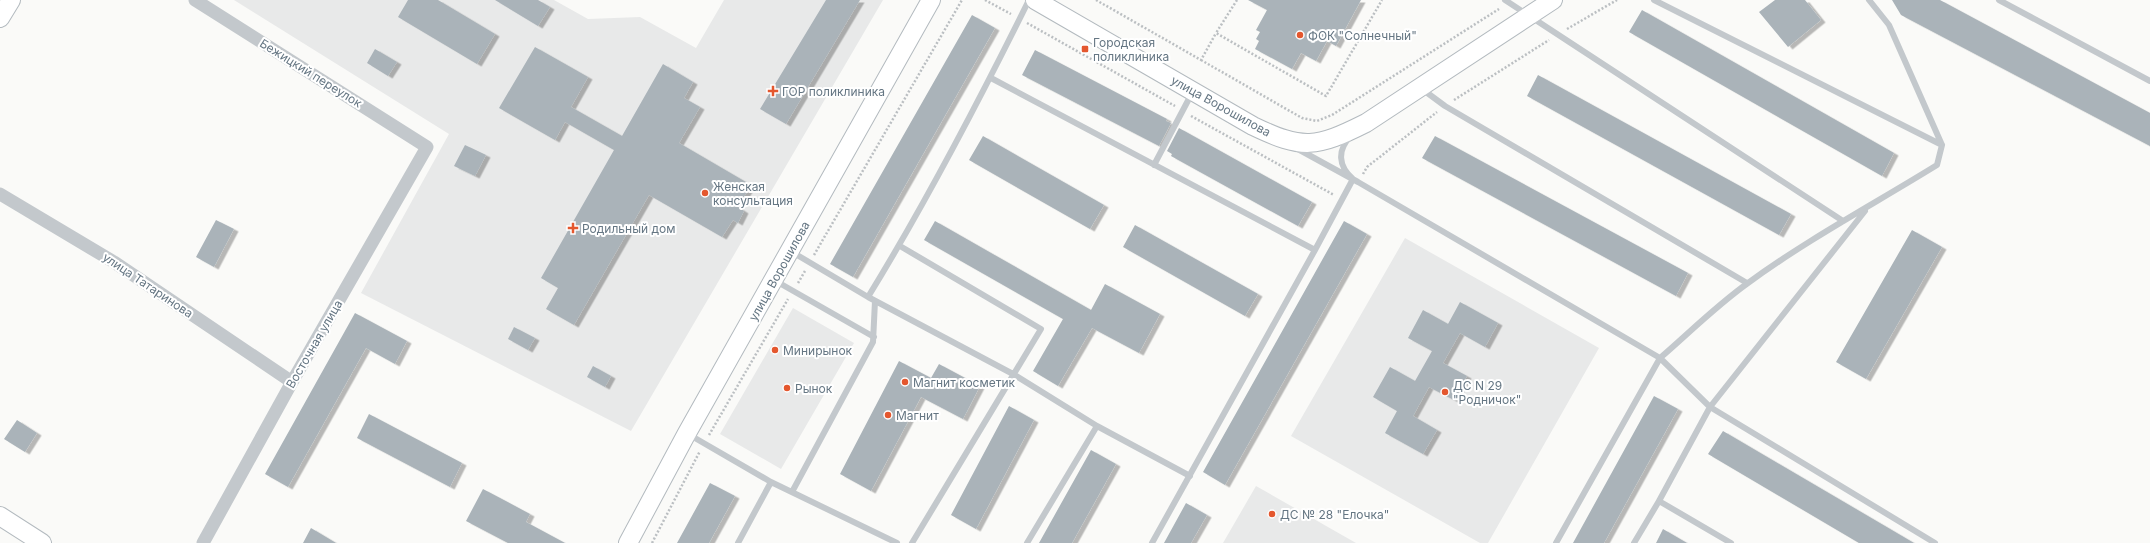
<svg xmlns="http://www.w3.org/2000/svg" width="2150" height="543" font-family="Inter,sans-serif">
	<defs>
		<filter id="shadow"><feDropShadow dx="4.5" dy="2.5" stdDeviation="0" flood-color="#0004"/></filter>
	</defs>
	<rect width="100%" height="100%" fill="#fafaf8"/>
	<path fill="#e8e9e9" d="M234,0H554L588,19L640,17L696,48L724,0H883L631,431L361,293L449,134Z
		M1405,238L1599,348L1488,543H1480L1291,436Z
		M793,308L854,343L781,469L720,434Z
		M1256,486L1356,543H1223Z"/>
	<path fill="#aab3b9" filter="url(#shadow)" d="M408,0H438L495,34L477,64L398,17Z
		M495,0H538L550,7L538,26Z
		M826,0H860L786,124L760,109Z
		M1248,0H1361L1336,46L1327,41L1316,61L1301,53L1292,69L1255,49L1259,41L1256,39L1260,32L1256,30L1267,10Z
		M1775,0H1805L1821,20L1788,47L1759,12Z
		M1892,0H1940L2150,113V146L1901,15Z
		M1642,10L1894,153L1882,176L1629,32Z
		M972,15L995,28L853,277L830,264Z
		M535,47L588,77L571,107L622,136L663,64L693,82L684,98L700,107L679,143L751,185L738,207L744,211L738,223L733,220L722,237L649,195L574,325L546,309L558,288L541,278L614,150L565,122L555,140L499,108Z
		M375,49L397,62L388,76L367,63Z
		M1035,50L1167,119L1166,121L1171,123L1159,146L1022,75Z
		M1538,75L1791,214L1779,235L1527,96Z
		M1179,128L1312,202L1298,226L1171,156L1172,154L1167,151Z
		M983,136L1104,205L1090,229L969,160Z
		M1435,136L1688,273L1676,296L1422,158Z
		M465,145L486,155L475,176L454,166Z
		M216,220L234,229L214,267L196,257Z
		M935,221L1091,310L1105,284L1160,314L1139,353L1092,328L1058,386L1033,371L1063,319L924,240Z
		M1344,221L1367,234L1225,485L1203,472Z
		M1135,225L1258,294L1245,316L1123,247Z
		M1912,230L1942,247L1866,379L1836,362Z
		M1460,302L1498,323L1485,347L1460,333L1443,363L1467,376L1454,400L1429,387L1413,416L1437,430L1423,454L1385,433L1397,411L1373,397L1390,367L1415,381L1432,351L1408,338L1423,310L1448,324Z
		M355,313L407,341L395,364L366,348L288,487L265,474Z
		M514,327L535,338L528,350L508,339Z
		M899,361L931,378L939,364L980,386L963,419L921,397L871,491L840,474Z
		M593,366L611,376L605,387L587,377Z
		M1654,396L1678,409L1604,543H1573Z
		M1009,406L1034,420L976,529L951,515Z
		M369,414L462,463L450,487L357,438Z
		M17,420L37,433L25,452L4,439Z
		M1723,431L1914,543H1859L1708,454Z
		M1091,450L1116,464L1072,543H1039Z
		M710,483L735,496L709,543H677Z
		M483,489L530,514L526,522L565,543H508L466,521Z
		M1186,503L1207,515L1191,543H1164Z
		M311,528L336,543H303Z
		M1663,529L1687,543H1656Z"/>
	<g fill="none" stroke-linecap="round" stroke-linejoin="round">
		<g stroke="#b3babf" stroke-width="20">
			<path id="secondary" d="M1035,0L1253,126C1303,150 1316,148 1366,123L1553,0
				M0,18L11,0
				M0,516L42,543
				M628,543L687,433L931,0"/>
		</g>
		<path stroke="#bbbfc2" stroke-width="2.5" stroke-dasharray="2 2" stroke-linecap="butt" d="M985,0L1011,14
			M1096,0L1201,60L1216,33
			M1237,0L1216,33L1326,96L1382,0
			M1027,23L1175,106
			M1567,29L1617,0
			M1201,60L1302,118L1317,121L1332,115L1499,9
			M1454,100L1549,40
			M1191,116L1334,195
			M1363,174L1367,167L1437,112
			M814,255L962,0
			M798,283L805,271
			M709,435L788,299
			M652,543L700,451"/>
		<path stroke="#c3c8cc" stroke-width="6" d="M1505,0L1843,221
			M1654,0L1942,145
			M1999,0L2150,81
			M991,78L1315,250
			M1422,89L1445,106L1747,283
			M1296,148L1358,182L1660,358C1689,333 1717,305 1748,283C1808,239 1874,204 1937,165L1942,145L1889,25L1869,0
			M1154,165L1192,93
			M900,246L1041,329L912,543
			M792,252L868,297L1013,374L1097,426L1190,476
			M774,280L874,337
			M868,297C927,201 979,101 1029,0
			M688,434L771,482L897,543
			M792,492L873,342L875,301
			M738,543L771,482
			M1027,543L1097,426
			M1152,543L1315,250L1353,179C1338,166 1337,150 1351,136
			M1556,543L1660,358L1710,407L1935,543
			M1634,543L1659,501
			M1731,543L1659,501L1710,407L1865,211"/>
		<path stroke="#c3c8cc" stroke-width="13" d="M195,0L427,147L292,382L203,543
			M0,194L114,262L292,382"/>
		<use href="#secondary" stroke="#fff" stroke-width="18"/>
	</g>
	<g fill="#e4572e" stroke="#fff" stroke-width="1.5">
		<circle cx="1300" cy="35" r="4"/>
		<rect x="1081" y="45" width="8" height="8" rx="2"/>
		<path d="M771 85h4v4h4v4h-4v4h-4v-4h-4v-4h4z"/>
		<circle cx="705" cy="193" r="4"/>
		<path d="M571 222h4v4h4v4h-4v4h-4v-4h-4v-4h4z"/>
		<circle cx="775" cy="350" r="4"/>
		<circle cx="905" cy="382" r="4"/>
		<circle cx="787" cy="388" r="4"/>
		<circle cx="1445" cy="392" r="4"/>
		<circle cx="888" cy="415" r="4"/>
		<circle cx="1272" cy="514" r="4"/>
	</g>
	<g text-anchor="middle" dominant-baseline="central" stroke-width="4" stroke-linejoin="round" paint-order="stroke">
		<g font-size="12" fill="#657683" stroke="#fff" text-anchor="start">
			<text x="1308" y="35">ФОК "Солнечный"</text>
			<text x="1093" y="42">Городская<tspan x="1093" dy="14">поликлиника</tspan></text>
			<text x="782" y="91">ГОР поликлиника</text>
			<text x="713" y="186">Женская<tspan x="713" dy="14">консультация</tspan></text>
			<text x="582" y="228">Родильный дом</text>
			<text x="783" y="350">Минирынок</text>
			<text x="913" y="382">Магнит косметик</text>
			<text x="1453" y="385">ДС N 29<tspan x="1453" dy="14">"Родничок"</tspan></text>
			<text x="795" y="388">Рынок</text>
			<text x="896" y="415">Магнит</text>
			<text x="1280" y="514">ДС № 28 "Елочка"</text>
		</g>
		<g font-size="12" fill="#657683" stroke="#fff">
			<text transform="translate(311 73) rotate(32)">Бежицкий переулок</text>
			<text transform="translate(1221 106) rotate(29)">улица Ворошилова</text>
			<text transform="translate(779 271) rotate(-61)">улица Ворошилова</text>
			<text transform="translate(148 285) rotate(34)">улица Татаринова</text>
			<text transform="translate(314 344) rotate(-60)">Восточная улица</text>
		</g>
	</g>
</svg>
